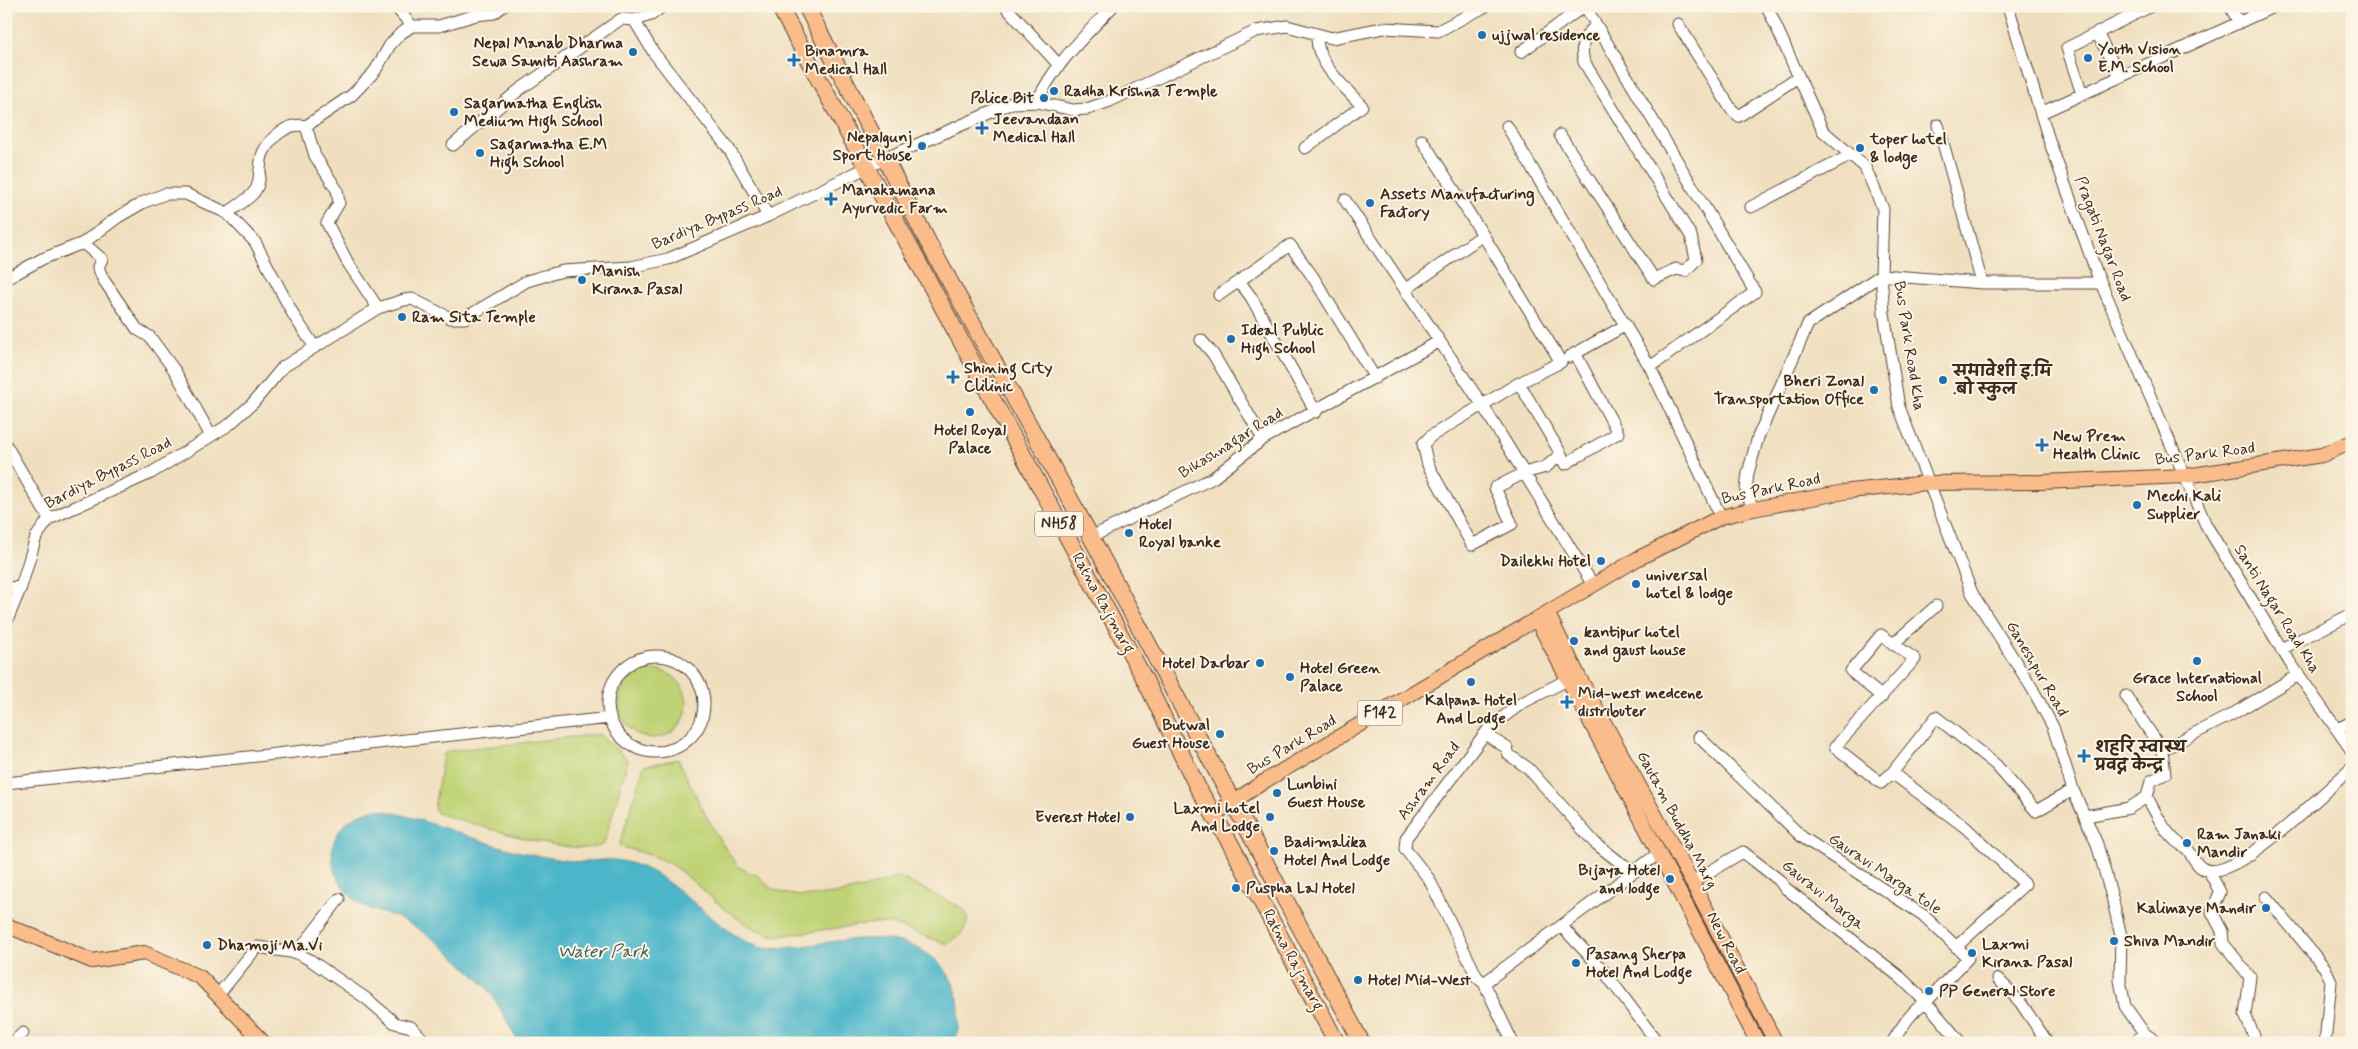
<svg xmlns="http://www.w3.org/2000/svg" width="2358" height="1049" font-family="Mynerve,'Playpen Sans Deva',sans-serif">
	<rect width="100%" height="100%" fill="#fcf5e5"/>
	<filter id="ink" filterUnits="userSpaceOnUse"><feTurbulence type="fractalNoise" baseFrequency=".02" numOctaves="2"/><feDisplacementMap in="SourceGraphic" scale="10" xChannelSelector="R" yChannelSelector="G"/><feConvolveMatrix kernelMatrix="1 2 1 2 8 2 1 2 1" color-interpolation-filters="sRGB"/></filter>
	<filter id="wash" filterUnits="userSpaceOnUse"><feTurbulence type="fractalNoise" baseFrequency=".0096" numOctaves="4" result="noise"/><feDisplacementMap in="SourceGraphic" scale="20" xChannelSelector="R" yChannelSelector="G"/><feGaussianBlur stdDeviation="1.12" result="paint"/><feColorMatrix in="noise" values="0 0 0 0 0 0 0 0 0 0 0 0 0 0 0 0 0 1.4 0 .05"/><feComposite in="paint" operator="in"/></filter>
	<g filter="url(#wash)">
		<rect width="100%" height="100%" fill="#f0dfbf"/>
		<path fill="#bfd376" stroke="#7d7e4a" d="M619 704a34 34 0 1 1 68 0a34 34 0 1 1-68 0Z
			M599,734L628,760L604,844C579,859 479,825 449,817L437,813L434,809L443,755L448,751Z
			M678,759C691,786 720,849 741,868C746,872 753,873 758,876C763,880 767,886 773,889C806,906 867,888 899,877L962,908L968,916C967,931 959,937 947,944L891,924L876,923L777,936C733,927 706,887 670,864C654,855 636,851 619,846L644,766Z"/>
		<path fill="#4cb6c9" stroke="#447074" d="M377,809C429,819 478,843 529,854C546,857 565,861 582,862C589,862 597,860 604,860C618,859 632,863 644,868C684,886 726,940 763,948C776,950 791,947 804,946C842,940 888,931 923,951C958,972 965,1006 955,1043H519C508,1025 499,1003 486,987C474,974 460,962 447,950C435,939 418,928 403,920C391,914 376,913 364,906C342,894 327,867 334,842C340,822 359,813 377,809Z"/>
	</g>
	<g filter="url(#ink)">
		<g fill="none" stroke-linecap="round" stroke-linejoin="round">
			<g stroke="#564536" stroke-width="13">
				<path id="minor" d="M395,6L412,26
					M1005,6L1058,64
					M1585,6L1755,292L1650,367
					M1767,6L1823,131L1865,167L1883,209L1881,275L1884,313L1899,407L1972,593L2032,688L2053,727L2073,790L2097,844L2112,897L2121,936L2120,980L2125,1006L2144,1033L2158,1043
					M2008,6L2049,140L2097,274L2206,525L2289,661L2352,751
					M2230,6L2239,23
					M634,20L651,15L663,6
					M1678,24L1731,109L1739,116L1798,77
					M2097,33L2120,77
					M1521,52L1584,6
					M2082,94L2067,48L2151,6
					M1037,102C1054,64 1085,36 1113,6
					M2041,113L2275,6
					M1938,125L1982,283
					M1507,126L1650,367L1721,517
					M1560,135L1654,279L1676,269L1685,271L1696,260L1691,236L1584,62C1580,46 1583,36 1596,26
					M1422,140L1483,235
					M453,145L519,90L621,19L634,20L654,53L729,149L768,216
					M1305,148L1362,106C1345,87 1315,63 1317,35
					M1345,200L1483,406L1593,585
					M1751,207L1851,155
					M227,213C236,207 248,200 255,191C262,181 258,164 263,153C271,136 289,122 306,126
					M83,243L102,259L98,267L103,279L137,329L150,337L175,371L211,436
					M6,279L42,259L83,243L118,217L144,202L165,194H186L227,213L255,242L294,316L314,346
					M1405,290L1483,235L1561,362L1519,383L1431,436L1423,444L1428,465L1472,545L1512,524L1495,488L1524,473L1546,467L1561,454L1565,464L1618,433L1575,353
					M1219,295L1239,281
					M378,308L348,263L327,223L339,203L337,190L315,156L306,126L352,95L375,71L390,45L400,34L412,26H439L476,15L494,13L503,6
					M1201,340L1213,354L1263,439
					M1569,357L1626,325
					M1519,383L1561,454
					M1316,412L1251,297L1239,281L1290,245L1313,277L1375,378
					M6,445L49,519
					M1753,509L1746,490L1748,473L1758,437L1808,324L1881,275L1982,283H2101
					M1091,537L1213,478L1263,439L1438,342
					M6,588L21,587
					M6,623L21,587L36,537L49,519L151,473L211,436L230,424L253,403L283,367L378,308L404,300L412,299L450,318H465L527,281L544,276L563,271L631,267L668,259L768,216L884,159L1012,103L1037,102L1073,110L1087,109L1110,101L1256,31L1287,26L1332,38L1383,28L1438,31L1486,6
					M1893,644L1936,606
					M2281,649L2352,614
					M608 704a48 48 0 1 1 96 0a48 48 0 1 1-96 0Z
					M2126,696L2162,750L2231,715L2298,675
					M1882,697L1851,671L1881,635L1915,659L1835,747L1881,783L1892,773L1965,827L2025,884L1956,947
					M1490,727L1491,738L1507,748L1509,755L1528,768L1595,843L1622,864L1636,871
					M2337,729L2352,722
					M1699,737L1802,837L1923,915L1968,958L1926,1002C1911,1011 1901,1028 1892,1043
					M1892,773L1936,717L1996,765L2036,811L2073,790
					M6,783L610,718
					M2147,797C2155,811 2163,830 2176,841C2180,845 2185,846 2188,850C2192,855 2196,865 2202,868C2232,888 2328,787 2352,768
					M2086,816L2129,808L2147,797L2151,781L2165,774L2162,750
					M2209,871L2220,892L2212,912L2222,931L2223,943L2250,977L2245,1015L2257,1043
					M1692,882L1743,852L1779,880L1784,887L1900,977L1926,1002L1961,1043
					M2266,897L2325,968L2331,981L2325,1043
					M297,953L310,960L367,999L395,1023L411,1027L427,1043
					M1998,979L2020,1002L2048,1043
					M1484,983L1561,926
					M218,995L257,947L297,953L339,899
					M13,1043L23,1033
					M1513,1043L1484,983L1477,977L1429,879L1405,849L1406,838L1490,727L1522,703L1569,679
					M1658,1043L1603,970L1561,926L1659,853
					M2134,1043L2144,1033"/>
			</g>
			<g stroke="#564536" stroke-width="16">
				<path id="major" d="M1548,614L1579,677L1692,882L1776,1043
					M1537,620L1758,1043
					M1213,815L1265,781L1637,559L1721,517L1753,509L1850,491L1927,483L2041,482L2186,476L2322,455L2352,442
					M6,925L92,961L144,953L200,977L264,1043"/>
			</g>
			<g stroke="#564536" stroke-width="18">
				<path id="highway" d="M779,6L1144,678L1198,788L1230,843L1337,1043
					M806,6L928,242L1091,537L1362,1043"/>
			</g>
			<use href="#minor" stroke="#fff" stroke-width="11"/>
			<use href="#major" stroke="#fabc8b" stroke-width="14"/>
			<use href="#highway" stroke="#fabc8b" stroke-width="16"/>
		</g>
	</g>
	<g fill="#1f6fb2" stroke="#fcf5e5" stroke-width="2">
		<circle cx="1482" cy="35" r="5"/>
		<circle cx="633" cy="52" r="5"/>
		<circle cx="2088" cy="58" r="5"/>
		<path d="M791.5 52.5h5v5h5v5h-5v5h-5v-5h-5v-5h5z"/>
		<circle cx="1054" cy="91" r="5"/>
		<circle cx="1044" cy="98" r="5"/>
		<circle cx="454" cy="112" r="5"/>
		<path d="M979.5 120.5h5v5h5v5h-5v5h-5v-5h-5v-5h5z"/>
		<circle cx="922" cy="146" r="5"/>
		<circle cx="1860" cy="148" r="5"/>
		<circle cx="480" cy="153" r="5"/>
		<path d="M828.5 191.5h5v5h5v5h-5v5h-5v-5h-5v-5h5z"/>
		<circle cx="1370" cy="203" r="5"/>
		<circle cx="582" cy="280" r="5"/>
		<circle cx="402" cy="317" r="5"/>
		<circle cx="1231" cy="339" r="5"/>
		<path d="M950.5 369.5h5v5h5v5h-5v5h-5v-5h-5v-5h5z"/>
		<circle cx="1943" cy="380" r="5"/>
		<circle cx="1874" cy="390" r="5"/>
		<circle cx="970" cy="412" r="5"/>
		<path d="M2039.5 437.5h5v5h5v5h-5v5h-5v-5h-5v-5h5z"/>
		<circle cx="2137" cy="505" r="5"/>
		<circle cx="1129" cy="533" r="5"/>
		<circle cx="1601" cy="561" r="5"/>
		<circle cx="1636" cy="584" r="5"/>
		<circle cx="1574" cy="641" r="5"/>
		<circle cx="2197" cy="661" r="5"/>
		<circle cx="1260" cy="663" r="5"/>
		<circle cx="1290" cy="677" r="5"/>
		<circle cx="1471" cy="682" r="5"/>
		<path d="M1564.5 694.5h5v5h5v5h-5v5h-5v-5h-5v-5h5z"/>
		<circle cx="1220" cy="734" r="5"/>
		<path d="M2081.5 748.5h5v5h5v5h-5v5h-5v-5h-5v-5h5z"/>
		<circle cx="1277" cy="793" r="5"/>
		<circle cx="1130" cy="817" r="5"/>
		<circle cx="1270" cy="817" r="5"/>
		<circle cx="2187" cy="843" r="5"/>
		<circle cx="1274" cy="851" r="5"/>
		<circle cx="1670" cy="879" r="5"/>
		<circle cx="1236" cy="888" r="5"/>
		<circle cx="2266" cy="908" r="5"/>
		<circle cx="2114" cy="941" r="5"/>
		<circle cx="207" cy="945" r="5"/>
		<circle cx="1972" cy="953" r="5"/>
		<circle cx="1576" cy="963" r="5"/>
		<circle cx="1358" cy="980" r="5"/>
		<circle cx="1929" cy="991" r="5"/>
	</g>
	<g text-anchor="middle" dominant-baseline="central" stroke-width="4" stroke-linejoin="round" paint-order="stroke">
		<g fill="#fcf5e5" stroke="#75675a" stroke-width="1">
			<rect x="1035" y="511.5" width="48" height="25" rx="4"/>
			<rect x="1357.5" y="700.5" width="45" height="25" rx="4"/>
		</g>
		<g font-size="15" font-weight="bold" fill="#3b2a1e">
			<text x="1059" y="524">NH58</text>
			<text x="1380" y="713">F142</text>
		</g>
		<g font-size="16" font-weight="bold" fill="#3b2a1e" stroke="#fcf5e5" text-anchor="start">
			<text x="1492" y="35">ujjwal residence</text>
			<text x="623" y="43" text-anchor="end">Nepal Manab Dharma<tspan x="623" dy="18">Sewa Samiti Aashram</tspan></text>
			<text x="2098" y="49">Youth Vision<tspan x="2098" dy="18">E.M. School</tspan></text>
			<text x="805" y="51">Binamra<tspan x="805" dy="18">Medical Hall</tspan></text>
			<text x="1064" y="91">Radha Krishna Temple</text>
			<text x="1034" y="98" text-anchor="end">Police Bit</text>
			<text x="464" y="103">Sagarmatha English<tspan x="464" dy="18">Medium High School</tspan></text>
			<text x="993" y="119">Jeevandaan<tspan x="993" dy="18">Medical Hall</tspan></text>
			<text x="912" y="137" text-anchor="end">Nepalgunj<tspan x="912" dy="18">Sport House</tspan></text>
			<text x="1870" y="139">toper hotel<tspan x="1870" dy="18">&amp; lodge</tspan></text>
			<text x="490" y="144">Sagarmatha E.M<tspan x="490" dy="18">High School</tspan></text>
			<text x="842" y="190">Manakamana<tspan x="842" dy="18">Ayurvedic Farm</tspan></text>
			<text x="1380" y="194">Assets Manufacturing<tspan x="1380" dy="18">Factory</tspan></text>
			<text x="592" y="271">Manish<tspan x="592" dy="18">Kirana Pasal</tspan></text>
			<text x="412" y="317">Ram Sita Temple</text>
			<text x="1241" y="330">Ideal Public<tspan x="1241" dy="18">High School</tspan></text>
			<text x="964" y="368">Shining City<tspan x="964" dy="18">Clilinic</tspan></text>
			<text x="1953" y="371">समावेशी इ.मि<tspan x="1953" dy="18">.बाे स्कुल</tspan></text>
			<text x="1864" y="381" text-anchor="end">Bheri Zonal<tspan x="1864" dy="18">Transportation Office</tspan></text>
			<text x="970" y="430" text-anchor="middle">Hotel Royal<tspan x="970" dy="18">Palace</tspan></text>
			<text x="2053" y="436">New Prem<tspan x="2053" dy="18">Health Clinic</tspan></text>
			<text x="2147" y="496">Mechi Kali<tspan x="2147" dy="18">Supplier</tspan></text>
			<text x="1139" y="524">Hotel<tspan x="1139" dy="18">Royal banke</tspan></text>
			<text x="1591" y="561" text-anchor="end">Dailekhi Hotel</text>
			<text x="1646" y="575">universal<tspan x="1646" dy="18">hotel &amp; lodge</tspan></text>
			<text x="1584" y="632">kantipur hotel<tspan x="1584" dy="18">and gaust house</tspan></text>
			<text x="1250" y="663" text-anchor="end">Hotel Darbar</text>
			<text x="1300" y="668">Hotel Green<tspan x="1300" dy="18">Palace</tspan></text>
			<text x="2197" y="678" text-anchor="middle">Grace International<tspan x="2197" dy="18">School</tspan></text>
			<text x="1578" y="693">Mid-west medcene<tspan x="1578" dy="18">distributer</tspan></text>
			<text x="1471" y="700" text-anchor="middle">Kalpana Hotel<tspan x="1471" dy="18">And Lodge</tspan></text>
			<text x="1210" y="725" text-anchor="end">Butwal<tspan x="1210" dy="18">Guest House</tspan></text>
			<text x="2095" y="747">शहरि स्वास्थ<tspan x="2095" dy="18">प्रवद्न केन्द्र</tspan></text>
			<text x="1287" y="784">Lunbini<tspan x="1287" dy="18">Guest House</tspan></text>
			<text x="1260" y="808" text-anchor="end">Laxmi hotel<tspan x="1260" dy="18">And Lodge</tspan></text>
			<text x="1120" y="817" text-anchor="end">Everest Hotel</text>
			<text x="2197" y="834">Ram Janaki<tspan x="2197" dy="18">Mandir</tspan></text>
			<text x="1284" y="842">Badimalika<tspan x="1284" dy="18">Hotel And Lodge</tspan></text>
			<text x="1660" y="870" text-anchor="end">Bijaya Hotel<tspan x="1660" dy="18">and lodge</tspan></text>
			<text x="1246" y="888">Puspha Lal Hotel</text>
			<text x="2256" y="908" text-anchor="end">Kalimaye Mandir</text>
			<text x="2124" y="941">Shiva Mandir</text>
			<text x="1982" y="944">Laxmi<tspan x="1982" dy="18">Kirana Pasal</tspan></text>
			<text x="217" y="945">Dhamoji Ma.Vi</text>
			<text x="1586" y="954">Pasang Sherpa<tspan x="1586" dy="18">Hotel And Lodge</tspan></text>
			<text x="1368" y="980">Hotel Mid-West</text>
			<text x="1939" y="991">PP General Store</text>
		</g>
		<g font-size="16" fill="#3b2a1e" stroke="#fcf5e5">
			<text transform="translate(717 218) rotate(-23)">Bardiya Bypass Road</text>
			<text transform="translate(2103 239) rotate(69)">Pragati Nagar Road</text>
			<text transform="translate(1909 346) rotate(81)">Bus Park Road Kha</text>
			<text transform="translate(1231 443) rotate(-32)">Bikashnagar Road</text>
			<text transform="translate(2205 454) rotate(-7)">Bus Park Road</text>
			<text transform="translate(108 473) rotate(-27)">Bardiya Bypass Road</text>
			<text transform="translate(1771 489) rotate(-12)">Bus Park Road</text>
			<text transform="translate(1103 603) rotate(61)">Ratna Rajmarg</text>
			<text transform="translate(2277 609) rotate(58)">Santi Nagar Road Kha</text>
			<text transform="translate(2037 669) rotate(60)">Ganeshpur Road</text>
			<text transform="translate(1292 745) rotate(-31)">Bus Park Road</text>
			<text transform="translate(1429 781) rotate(-53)">Ashram Road</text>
			<text transform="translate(1677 820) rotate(62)">Gautam Buddha Marg</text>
			<text transform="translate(1885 874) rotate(34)">Gauravi Marga tole</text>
			<text transform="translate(1823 895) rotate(39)">Gauravi Marga</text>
			<text transform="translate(1726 943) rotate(63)">New Road</text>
			<text transform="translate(1293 960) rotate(62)">Ratna Rajmarg</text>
		</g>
		<g font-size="18" font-style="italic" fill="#415b5a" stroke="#fcf5e5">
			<text x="603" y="952">Water Park</text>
		</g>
	</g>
	<rect width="2358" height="1049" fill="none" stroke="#fcf5e5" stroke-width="25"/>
</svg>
